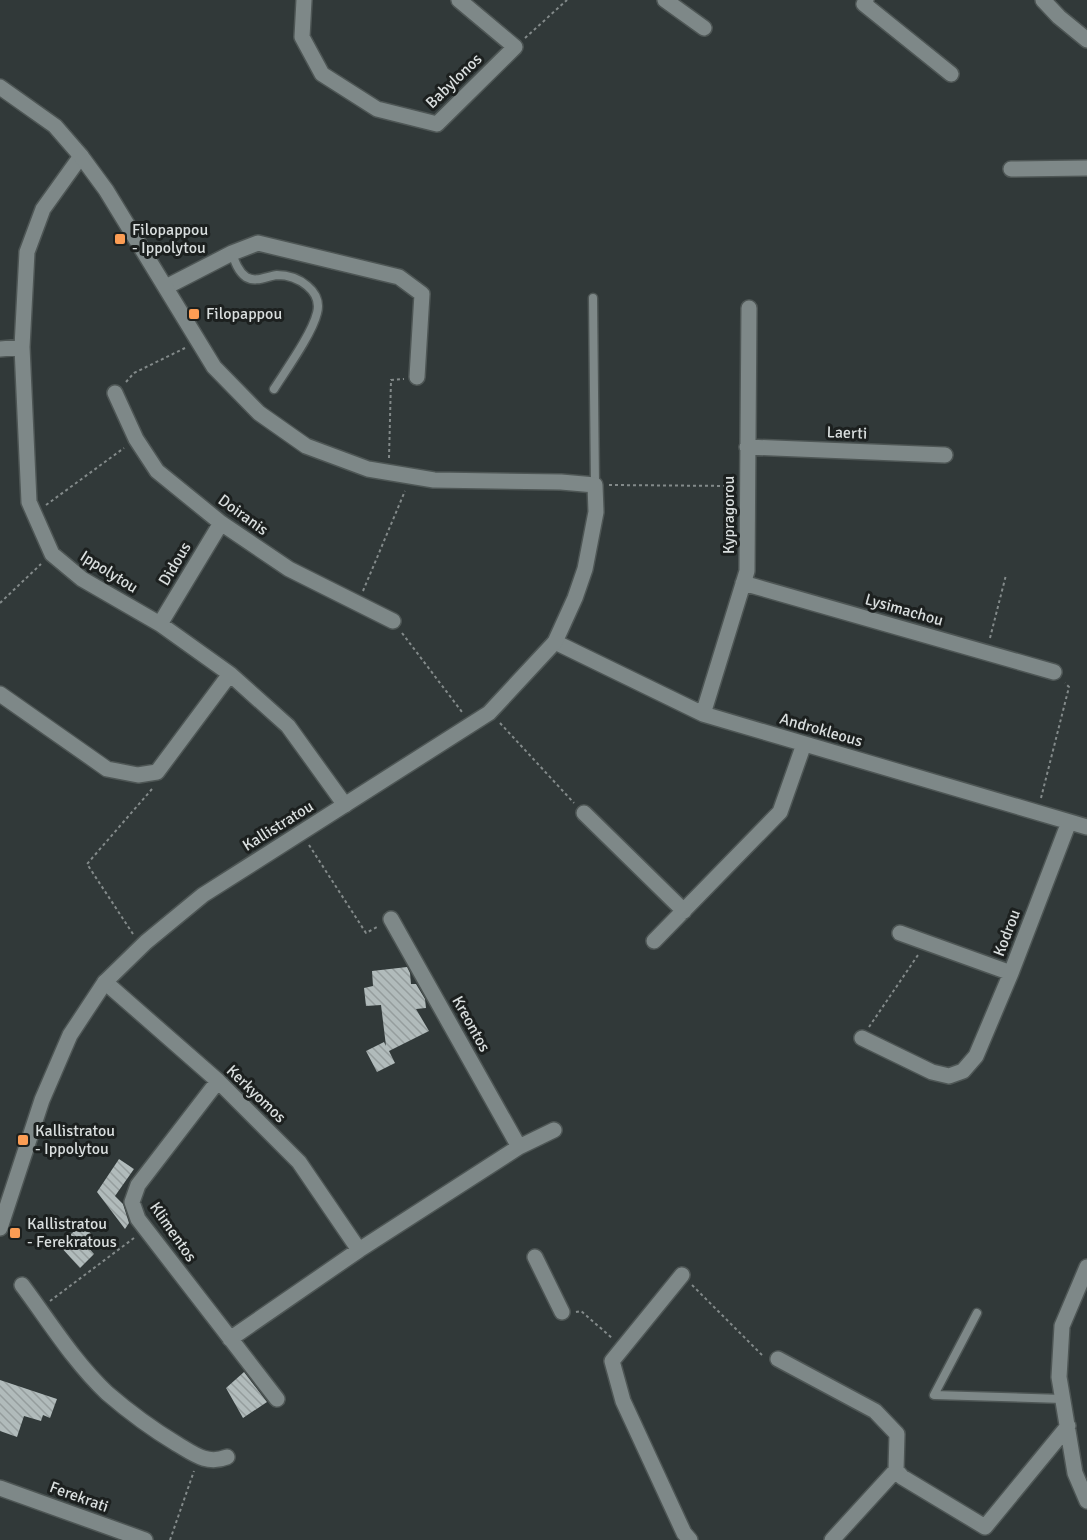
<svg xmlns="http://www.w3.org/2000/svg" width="1087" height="1540" font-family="Signika,sans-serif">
	<defs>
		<pattern id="building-back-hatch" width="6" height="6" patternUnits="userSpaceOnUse" patternTransform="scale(1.5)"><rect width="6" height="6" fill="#b1bbbb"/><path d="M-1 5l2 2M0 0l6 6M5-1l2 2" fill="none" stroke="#959d9d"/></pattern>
	</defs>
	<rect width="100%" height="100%" fill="#313939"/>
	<path fill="url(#building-back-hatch)" d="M407,967L410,973L411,984H416L425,999L426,1008L416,1009L429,1031L389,1051L395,1063L377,1072L366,1051L384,1042L386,1046L381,1005L366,1006L364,988L373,986L372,971Z
		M119,1159L134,1169L115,1196L123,1204L129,1223L125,1229L97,1192Z
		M82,1224L95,1238L87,1246L94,1254L80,1268L59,1245Z
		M244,1372L267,1402L243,1418L226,1388Z
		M0,1380L57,1399L50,1418L43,1415L41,1421L24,1416L17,1437L0,1431Z"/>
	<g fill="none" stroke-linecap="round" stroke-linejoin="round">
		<g stroke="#4e5655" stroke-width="11">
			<path id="service" d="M232,253C235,262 238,271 246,277C256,283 267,276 277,275C298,275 323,291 317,313C312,334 286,370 274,389
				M593,298L595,485
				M977,1313L934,1395L1063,1399"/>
		</g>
		<g stroke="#4e5655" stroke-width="18">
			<path id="minor" d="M304,0L302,37L322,74L377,109L437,124L515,47L459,0
				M665,0L704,28
				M866,0L864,4L951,74
				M1043,0L1059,17L1087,40
				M81,156L43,209L27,252L22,347L29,502L52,554L82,579L160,624L230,674L288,726L345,805
				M1011,169L1087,168
				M166,287L232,253L258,243L399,277L422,294L417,377
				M0,349L22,347
				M115,393L136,439L157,471L221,523L289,569L393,621
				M747,447L945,455
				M743,583L1054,672
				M160,624L221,523
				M555,642L703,714L1087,827
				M0,694L107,769L138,775L157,772L230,674
				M703,714L747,571L749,308
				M584,813L684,911
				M391,919L519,1147
				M900,933L1011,973
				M654,941L780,812L804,744
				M105,982L218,1081L299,1162L359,1250
				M862,1038L932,1072L949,1076L963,1071L976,1056L1011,973L1069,822
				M218,1081L138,1185L132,1202L138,1219L277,1399
				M535,1257L562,1312
				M1087,1267L1062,1326L1059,1377L1075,1473L1087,1501
				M682,1275L612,1361L623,1401L684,1533L690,1540
				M22,1285C49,1321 74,1362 107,1393C129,1412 152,1429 177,1444C194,1454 207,1465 227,1457
				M230,1339L359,1250L519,1147L554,1130
				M778,1359L875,1411L897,1434L896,1470L902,1477L985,1527L1068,1426
				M832,1540L896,1470"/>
		</g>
		<g stroke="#4e5655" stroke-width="18">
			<path id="tertiary" d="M0,87L55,126L81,156L106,190L214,367L259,413L306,446L368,469L434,480L561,482L595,485L596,512L585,569L575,598L555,642L489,713L203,895L146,942L105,982L70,1035L42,1100L0,1228
				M0,1488L145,1540"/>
		</g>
		<path stroke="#838a8a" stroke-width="2" stroke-dasharray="3 3" stroke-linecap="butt" d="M525,38L567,0
			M126,382L134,373L185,348
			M389,458L391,380L404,379
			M609,485L732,486
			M46,505L124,448
			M363,591L405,491
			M0,603L41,564
			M402,633L462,712
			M990,638L1006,575
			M500,723L574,803
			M1041,798L1069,687L1065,683
			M309,845L366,933L379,926
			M133,934L87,864L152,789
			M869,1027L918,955
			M692,1285L764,1357
			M50,1301L134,1238
			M576,1312L581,1311L612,1338
			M170,1540L194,1471"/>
		<use href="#service" stroke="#7e8888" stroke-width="8"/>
		<use href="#minor" stroke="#7e8888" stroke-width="15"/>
		<use href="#tertiary" stroke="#7e8888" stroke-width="15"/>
	</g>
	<g fill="#fc9d54" stroke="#1c201f" stroke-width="2">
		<rect x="114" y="233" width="12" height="12" rx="3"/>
		<rect x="188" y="308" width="12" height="12" rx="3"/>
		<rect x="17" y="1134" width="12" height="12" rx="3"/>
		<rect x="9" y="1227" width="12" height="12" rx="3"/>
	</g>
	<g text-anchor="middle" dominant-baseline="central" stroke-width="6" stroke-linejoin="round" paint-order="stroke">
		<g font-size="16" fill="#d9dede" stroke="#1c201f">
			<text transform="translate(454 81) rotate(-44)">Babylonos</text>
			<text transform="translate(847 433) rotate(2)">Laerti</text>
			<text transform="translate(243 515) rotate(36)">Doiranis</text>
			<text transform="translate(729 515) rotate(-90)">Kypragorou</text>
			<text transform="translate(175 564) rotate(-59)">Didous</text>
			<text transform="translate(109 572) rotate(32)">Ippolytou</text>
			<text transform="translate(904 610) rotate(16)">Lysimachou</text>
			<text transform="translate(821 730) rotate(16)">Androkleous</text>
			<text transform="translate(278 826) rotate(-32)">Kallistratou</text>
			<text transform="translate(1007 933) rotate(-69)">Kodrou</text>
			<text transform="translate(471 1024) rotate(61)">Kreontos</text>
			<text transform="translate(256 1094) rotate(44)">Kerkyomos</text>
			<text transform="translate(173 1232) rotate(55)">Klimentos</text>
			<text transform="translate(79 1497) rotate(20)">Ferekrati</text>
		</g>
		<g font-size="16" fill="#d9dede" stroke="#1c201f" text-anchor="start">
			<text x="132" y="230">Filopappou<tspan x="132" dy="18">- Ippolytou</tspan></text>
			<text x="206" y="314">Filopappou</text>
			<text x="35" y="1131">Kallistratou<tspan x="35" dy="18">- Ippolytou</tspan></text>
			<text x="27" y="1224">Kallistratou<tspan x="27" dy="18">- Ferekratous</tspan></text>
		</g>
	</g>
</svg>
